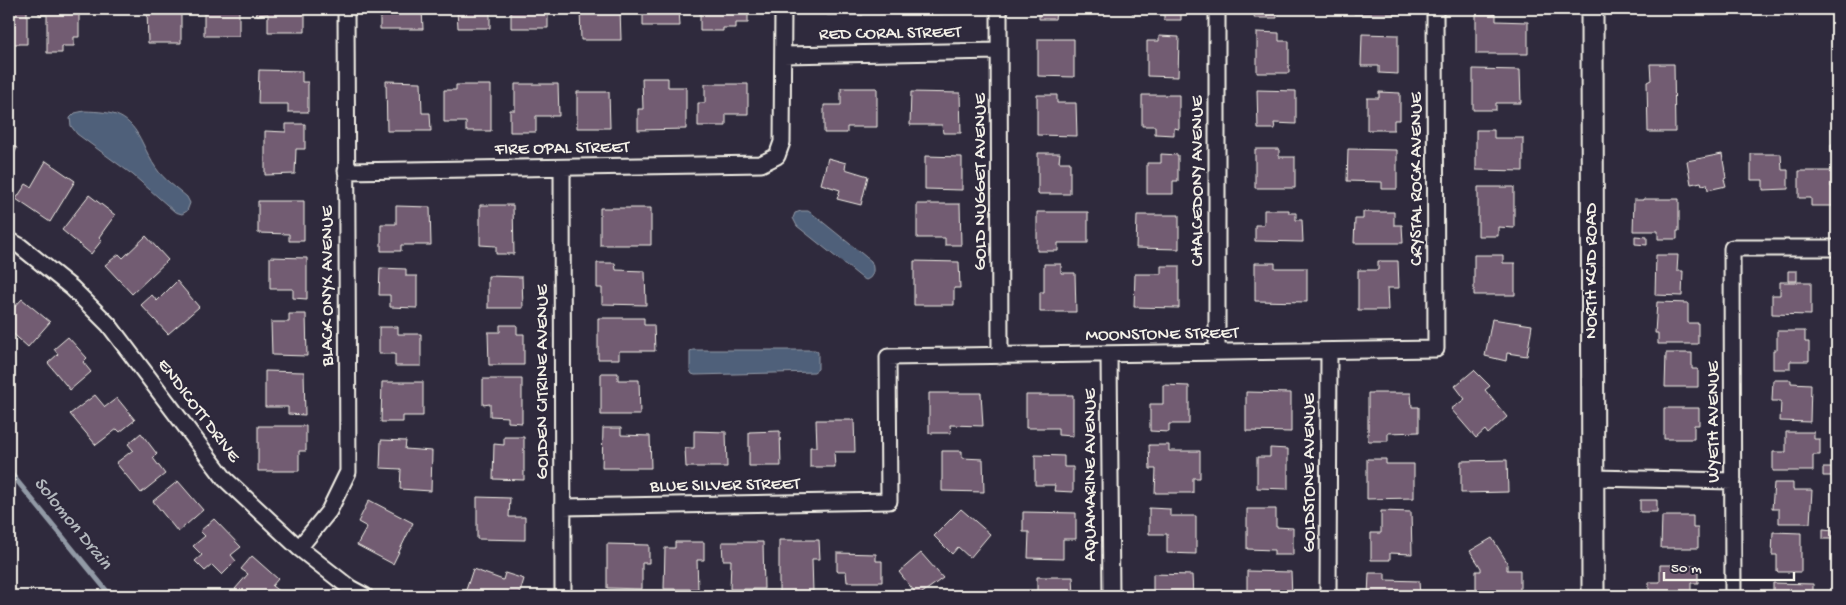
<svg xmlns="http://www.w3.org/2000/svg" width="1846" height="605" font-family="'Gochi Hand',sans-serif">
	<rect width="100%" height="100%" fill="#2f2a3d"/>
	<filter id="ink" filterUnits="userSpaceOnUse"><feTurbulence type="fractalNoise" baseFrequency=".02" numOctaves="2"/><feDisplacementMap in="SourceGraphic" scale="10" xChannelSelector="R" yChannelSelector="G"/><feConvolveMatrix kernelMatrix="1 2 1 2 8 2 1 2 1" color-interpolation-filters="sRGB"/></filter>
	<g filter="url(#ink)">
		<path fill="#50607a" stroke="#929aa6" d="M84,111C115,112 129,114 143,144C147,152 151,161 156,168C164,180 177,188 187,197L190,203L187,211L182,214L175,212L133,175L77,134L71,126L70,118L75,113Z
			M801,211H808L814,215L871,261C874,267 875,277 866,280L862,278L797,226L793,218L795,213Z
			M693,350H815L818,352V369L814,372L695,375L692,374L690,370V351Z"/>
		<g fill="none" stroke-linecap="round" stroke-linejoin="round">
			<path stroke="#929aa6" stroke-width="5" d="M9,471L111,596"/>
		</g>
		<path fill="#725c72" stroke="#f4f1e8" d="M9,9H27V44H9Z
			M39,9H79V37H74V46H62V53H47V15H39Z
			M147,9H189V13H181V43H148Z
			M204,9H247H239V36H204Z
			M257,9H305V32H268V14L257,15Z
			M380,9H422L423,29H380Z
			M457,9H490V28H458Z
			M511,9H548V28H511Z
			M580,9H620L621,40H581Z
			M643,9H679L680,26H643Z
			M700,9H748V23H736V28H723V31H700Z
			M827,9H862L863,15H827Z
			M914,9H943V14H914Z
			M1039,9H1082V13H1056L1055,19H1039Z
			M1132,9H1181V20H1164V13H1132Z
			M1255,9H1277V18H1254Z
			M1354,9H1400V14H1354Z
			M1709,9H1756V14L1709,15Z
			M1476,14H1496V21L1528,22V54H1476Z
			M1257,32L1279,33V41H1289V73H1257Z
			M1362,34L1398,35V74L1379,73V66H1361Z
			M1159,36L1179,37L1178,77L1147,76V41H1159Z
			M1038,39H1074V77L1038,76Z
			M1650,64H1674L1675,132H1648L1647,82L1651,80Z
			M1473,69L1520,70L1521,103H1496V110H1473Z
			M259,70L302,71V82H308V112H288V104H258Z
			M642,78H668V87H686V129L638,130V109H643Z
			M386,81L421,82L422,113H430L431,131H387Z
			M515,84H558L559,116H536V132H510V110H515Z
			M705,84H748V114H726V126H698V103H705Z
			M456,85H491V131H466V122H444V90H456Z
			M841,88H877V127H847V133H824V105H841Z
			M1257,90L1296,91V124L1274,123L1275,129H1258Z
			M577,92H609L610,128H577Z
			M911,92L960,93L961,133H943L942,125H910Z
			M1379,92L1400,93V120H1394V130H1367V98H1379Z
			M1037,95H1057V103H1076L1077,136L1037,135Z
			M1142,95H1179V129L1174,128V135L1155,134V126H1142Z
			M286,124H305V149H296L295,174L265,175V131L286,132Z
			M1476,130H1494V138H1523V171L1476,170Z
			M9,144L17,148L9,164Z
			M1831,144H1837V152H1831Z
			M1255,149H1279V157H1295V188H1255Z
			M1348,149L1397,150V189H1382V182L1347,181Z
			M1038,153H1060L1059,162H1070V194H1038Z
			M1161,154L1178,155V181H1173V194H1147V163H1161Z
			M1722,154L1726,178L1724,179L1726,186L1708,190L1707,184L1702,185L1701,182L1691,184L1687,161Z
			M1751,154H1781L1782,170H1788V189L1763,190V180H1751Z
			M925,156L962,157V190L925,189Z
			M828,158L846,163L845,169L868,176L861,205L837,199L840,190L821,184Z
			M46,161L75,181L50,222L16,199L26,184L31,187Z
			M1799,171H1831V187H1837V206H1811V198H1799Z
			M1478,187H1514V228L1498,227V236H1478Z
			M89,195L115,215L99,237L102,240L91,254L62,230Z
			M1643,199H1679V231H1677V239H1658V231H1633L1634,200H1643Z
			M258,201H304V241H289V234L258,233Z
			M917,204H960L961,245H945V238H917Z
			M480,205H513L514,254H496V246L480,245Z
			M396,206L430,207L431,245H401V251H381V224H396Z
			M600,208H651V245H600Z
			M1264,210H1289V213H1296V220H1302L1303,242L1255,241V225H1264Z
			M1037,212H1088V243H1058V251H1037Z
			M1363,212H1394V225H1402L1403,243H1354L1355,219H1363Z
			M1137,215H1179V249L1136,248Z
			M146,236L168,260L132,294L105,265L119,254L123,258Z
			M1635,236L1647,237V245L1635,244Z
			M1474,255H1503V263H1515V295H1474Z
			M1656,255H1678L1677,271H1683L1682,296L1655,295Z
			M270,257L307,258V299L293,298V289H270Z
			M914,261L959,262L960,288H954V305H914Z
			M1378,261H1398L1399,288H1387L1388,310H1358V270H1378Z
			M597,263H615L616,270L645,271L646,305L602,304V288H597Z
			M1255,263H1275V268H1307V302L1255,301Z
			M1044,264H1061V273H1075L1076,312H1040V292H1044Z
			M1161,266H1179V308L1134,307L1135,274H1161Z
			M380,268L406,269V276H417V308L390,307V295H379Z
			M1788,271H1797V281H1788Z
			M488,276L522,277L523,308H488Z
			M177,281L199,307L168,334L141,305L152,295L157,301Z
			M1780,282H1811V315L1772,314V295H1780Z
			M22,299L50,322L28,347L9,330V313Z
			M1657,302L1688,303V323H1698V344H1658V333H1655Z
			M289,314H306L307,356L272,355L271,322H289Z
			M598,318H644V325H654L655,351H619V359H598Z
			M1492,319L1532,325L1527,356L1507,353L1506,361L1485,356Z
			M500,325H517V334H524V365H489L488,332H500Z
			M379,327H398V334H421V366H395V354H379Z
			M1777,331H1805V342H1809V361H1790V369H1773V350H1777Z
			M68,337L87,358L83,362L91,372L70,390L48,363L58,354L54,349Z
			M1666,353H1692V369H1698V387H1665Z
			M1474,370L1490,386L1485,390L1507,417L1488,434L1485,430L1476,438L1451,409L1465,399L1455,386Z
			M265,371L304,372L305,415L288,414V407H265Z
			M601,373H618V380H639L640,415H601Z
			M483,379H522V423L508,422V417L490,416V404L483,405Z
			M1773,380H1791V383L1811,384L1810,422L1780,421L1781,401H1772Z
			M382,382H423V416H403V422H381Z
			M1163,385L1189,386V424H1169V432L1150,431V404H1163Z
			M1246,392L1291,393V432L1246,431Z
			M929,393H981L983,426L950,425L951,433H929Z
			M1368,393H1411L1412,407H1419V432L1388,433V441H1368Z
			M95,395L105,407L117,398L135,420L120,432L117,429L96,445L70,414Z
			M1026,395H1073V436L1058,435V428H1026Z
			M1664,408H1699V425H1694V439H1664Z
			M816,420H854L855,452H834L835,467H810V447H817Z
			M258,426H306V451H299V471H258Z
			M603,428H621V435L650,436L651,468H602Z
			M694,431L726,432L727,467H686L685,448H694Z
			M780,431L781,466H749V432Z
			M1786,432H1814V439H1820V455H1813V471H1773V452H1786Z
			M141,433L157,454L153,458L165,474L141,493L116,463L133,450L128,444Z
			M504,437H524V480L493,479L494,444L504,445Z
			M381,440L406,441L405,449L432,451L431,491L400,489L401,469L380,468Z
			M1149,445H1169V451H1200V478H1193V493H1155L1156,469H1150Z
			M1270,448L1288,449V489L1257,488V457H1270Z
			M942,451H962V458L983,459L984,492L942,491Z
			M1035,455L1064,456V467H1073V492L1054,491L1055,485H1035Z
			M1367,459H1386V464H1414V498L1367,499Z
			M1507,460L1508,492L1461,493V461Z
			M1823,468H1835V476H1823Z
			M178,481L203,510L178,532L153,501Z
			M1774,483H1793V490H1812L1810,523H1779V509H1772Z
			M477,497L510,498L509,517H525V540L477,539Z
			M369,500L413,523L393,564L357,545L367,527L358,522Z
			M1640,500H1657V512H1640Z
			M1149,508L1170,509V516H1196V554L1167,553V534H1149Z
			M961,509L990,534L970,558L958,547L952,554L934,536Z
			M1247,509H1276V527L1293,528V555H1274V550L1247,549Z
			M1381,511L1411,512L1412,554L1390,553V560H1371V533H1381Z
			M1023,512L1076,513V539H1063V559L1028,558L1029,532H1023Z
			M1662,516H1693V528H1698V548H1661Z
			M214,519L241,547L231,555L236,561L222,575L212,565L205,571L195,561L202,555L193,546L205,536L200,531Z
			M1823,529L1833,530V539H1823Z
			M1773,532L1801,533V572H1777V555H1772Z
			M1492,538L1507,562V570H1520V596H1476V571H1481V568L1470,551Z
			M779,540H819L820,559H812L813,592H779Z
			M675,542H704V560H697L698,589H664L665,548H675Z
			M722,542H763L764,589H730L731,560H723Z
			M607,544L649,545V563H642V589L607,588Z
			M837,553L876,554V561H882V582H847L846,571H837Z
			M921,553L943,578L918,596L899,572Z
			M252,556L278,579L272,586L284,595L283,596H243L235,589L248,574L241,569Z
			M1660,565H1698V583H1691V596H1656V592H1649V582H1660Z
			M473,569L503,580L505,573L524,579L519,596H472L465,593Z
			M1247,571L1291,572L1292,596H1247Z
			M1369,573H1385V580L1419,581L1420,596H1368Z
			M1153,574L1192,575L1193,596H1153Z
			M1037,577H1073L1074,596H1037Z
			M1773,583L1813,584V592H1817V596H1773Z"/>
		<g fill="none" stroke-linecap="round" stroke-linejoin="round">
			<g stroke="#f4f1e8" stroke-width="19">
				<path id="street" d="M999,9L1000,356
					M783,55L999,51
					M562,168L563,596
					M346,171L761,164L777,156L782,142L783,9
					M9,240L20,246L72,288L109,325L225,479L299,548L350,588L365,596
					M1217,352V9
					M1109,354L1111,596
					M1593,478L1733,481
					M563,507L889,501L888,357L1436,349L1435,9
					M299,548L329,511L348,472L346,9
					M1328,596L1329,351
					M1733,596L1732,248H1837"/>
			</g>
			<g stroke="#f4f1e8" stroke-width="25">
				<path id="secondary" d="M1592,9L1593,596"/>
			</g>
			<use href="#street" stroke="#2f2a3d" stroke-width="15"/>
			<use href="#secondary" stroke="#2f2a3d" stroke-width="21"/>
		</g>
	</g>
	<g text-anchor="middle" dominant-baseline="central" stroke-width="4" stroke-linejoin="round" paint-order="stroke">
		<g font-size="18" fill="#f4f1e8" stroke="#2f2a3d">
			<text transform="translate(890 34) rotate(-1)">RED CORAL STREET</text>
			<text transform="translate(562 149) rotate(-1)">FIRE OPAL STREET</text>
			<text transform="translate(1417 179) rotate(-90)">CRYSTAL ROCK AVENUE</text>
			<text transform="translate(1198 181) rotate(-90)">CHALCEDONY AVENUE</text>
			<text transform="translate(981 182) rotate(-90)">GOLD NUGGET AVENUE</text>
			<text transform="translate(1592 271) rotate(-90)">NORTH KCID ROAD</text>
			<text transform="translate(328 286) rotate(-90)">BLACK ONYX AVENUE</text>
			<text transform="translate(1162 335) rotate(-1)">MOONSTONE STREET</text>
			<text transform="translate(543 382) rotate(-90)">GOLDEN CITRINE AVENUE</text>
			<text transform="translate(198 411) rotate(53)">ENDICOTT DRIVE</text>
			<text transform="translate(1714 422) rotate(-90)">WYETH AVENUE</text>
			<text transform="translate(1310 473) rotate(-90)">GOLDSTONE AVENUE</text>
			<text transform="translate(1091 475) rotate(-90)">AQUAMARINE AVENUE</text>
			<text transform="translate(725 486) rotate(-1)">BLUE SILVER STREET</text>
		</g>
		<g font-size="19" font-style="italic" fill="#b2b7bc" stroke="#2f2a3d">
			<text transform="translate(72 524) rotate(51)">Solomon Drain</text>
		</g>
	</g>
	<rect width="1846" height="605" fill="none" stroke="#2f2a3d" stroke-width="30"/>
	<rect x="15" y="15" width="1816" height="575" fill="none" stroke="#f4f1e8" stroke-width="2" filter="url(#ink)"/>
	<path d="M1664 572v8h130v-8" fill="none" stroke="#f4f1e8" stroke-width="2.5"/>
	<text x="1671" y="572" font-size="15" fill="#f4f1e8" stroke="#2f2a3d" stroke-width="4" paint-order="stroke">50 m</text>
</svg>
